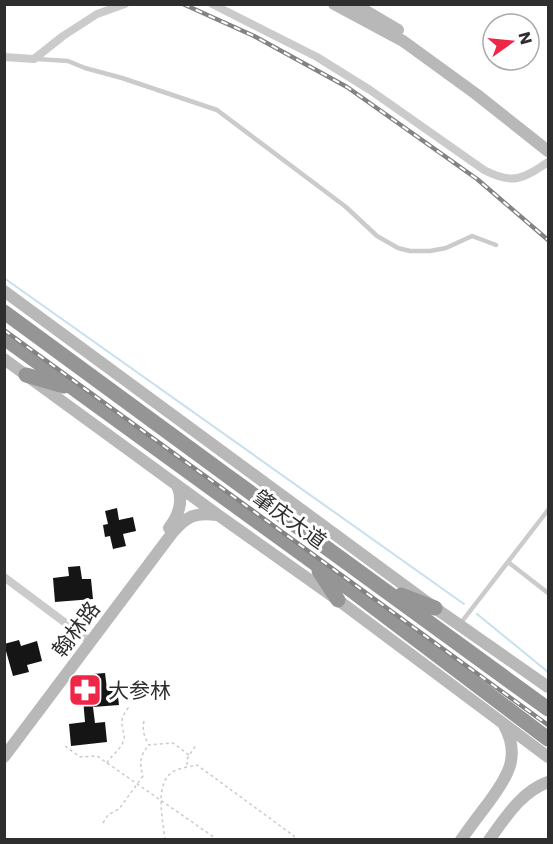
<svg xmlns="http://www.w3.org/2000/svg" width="553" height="844" font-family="Poppins,'Noto Sans SC',sans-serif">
	<rect width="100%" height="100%" fill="#fff"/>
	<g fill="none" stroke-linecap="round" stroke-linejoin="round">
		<path stroke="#c5e1ed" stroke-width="2" d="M4,278L464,604
			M477,614L548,672"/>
	</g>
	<path fill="#151515" d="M117,508L119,520L133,517L136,531L123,534L126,546L113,549L110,536L105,537L103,525L108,524L105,511Z
		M80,566L82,579H91L93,599L55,602L53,578L69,576L68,567Z
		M19,640L21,646L37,641L42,661L27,665L29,672L13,676L4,644Z
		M105,673L107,689L117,688L119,705L93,707L95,723L105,722L107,742L71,746L69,724L85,722L82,687L94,686L93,674Z"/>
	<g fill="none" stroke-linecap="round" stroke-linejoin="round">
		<path stroke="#cbcbcb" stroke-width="1.5" stroke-dasharray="3 3" stroke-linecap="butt" d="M144,721C142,730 144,736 149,745L173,743L189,755
			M65,746L80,757L97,756L218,840
			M107,763C111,755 122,749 124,739C125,736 123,732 123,729C120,720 123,715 129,707
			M187,765V759L196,745
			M103,823L108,815L119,809L143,776C139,763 140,755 149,745
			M165,840C163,822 155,787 170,774C176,768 189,767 197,765L294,836L295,840"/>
		<path stroke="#cbcbcb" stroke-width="4.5" d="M37,59L68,61L85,68L122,78L217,110L346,207L377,236L398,248L410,251H430L446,248L472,236L496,245
			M508,562L548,593
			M460,624L548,510"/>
		<path stroke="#cbcbcb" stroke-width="8" d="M212,4L317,57L370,90L484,170C513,185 523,179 548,162
			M4,57L34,59L63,36L97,14L125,4
			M4,577L91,642"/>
		<path stroke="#b8b8b8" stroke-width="12" d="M334,4L403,41L476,94L548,151
			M354,4L398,30
			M4,291L435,608L548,687
			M4,359L218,515L338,600L548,757
			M169,528C179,515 184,501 177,485
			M4,757L173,532C187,516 195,512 217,515
			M461,840C470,827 480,814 489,802C508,776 521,756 504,725
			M489,840C506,817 521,792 548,782"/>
		<path stroke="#959595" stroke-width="15" d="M4,312L229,477L548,709
			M4,338L335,578L548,739
			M26,375L64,386
			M319,571L338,600
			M401,595L435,608"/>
		<g stroke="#838383" stroke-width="4.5">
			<path id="rail" d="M183,4L254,36L347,87L477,179L548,240
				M4,330L548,725"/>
		</g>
		<use href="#rail" stroke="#fff" stroke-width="2" stroke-dasharray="7" stroke-linecap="butt"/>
	</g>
	<defs>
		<g id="pharmacy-square" transform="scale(1.725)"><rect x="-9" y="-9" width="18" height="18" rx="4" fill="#ee2648" stroke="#fff"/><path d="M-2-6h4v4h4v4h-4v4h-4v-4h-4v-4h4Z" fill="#fff"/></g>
	</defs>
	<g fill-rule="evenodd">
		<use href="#pharmacy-square" x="85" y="690"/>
	</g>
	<g text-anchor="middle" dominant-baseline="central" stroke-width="6" stroke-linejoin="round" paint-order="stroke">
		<g font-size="21" fill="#2e2e2e" stroke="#fff">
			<text transform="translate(290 519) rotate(36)">肇庆大道</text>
			<text transform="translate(76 629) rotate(-53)">翰林路</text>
		</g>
		<g font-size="21" fill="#2e2e2e" stroke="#fff" text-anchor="start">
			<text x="108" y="690">大参林</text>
		</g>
	</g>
	<rect width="553" height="844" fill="none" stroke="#2e2e2e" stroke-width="12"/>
	<g transform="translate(511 42) rotate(75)"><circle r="28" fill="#ffffff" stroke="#ababab" stroke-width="1.5"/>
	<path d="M0-4.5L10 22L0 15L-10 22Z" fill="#ee2648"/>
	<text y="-9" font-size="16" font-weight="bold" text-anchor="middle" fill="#2e2e2e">N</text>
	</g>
</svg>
